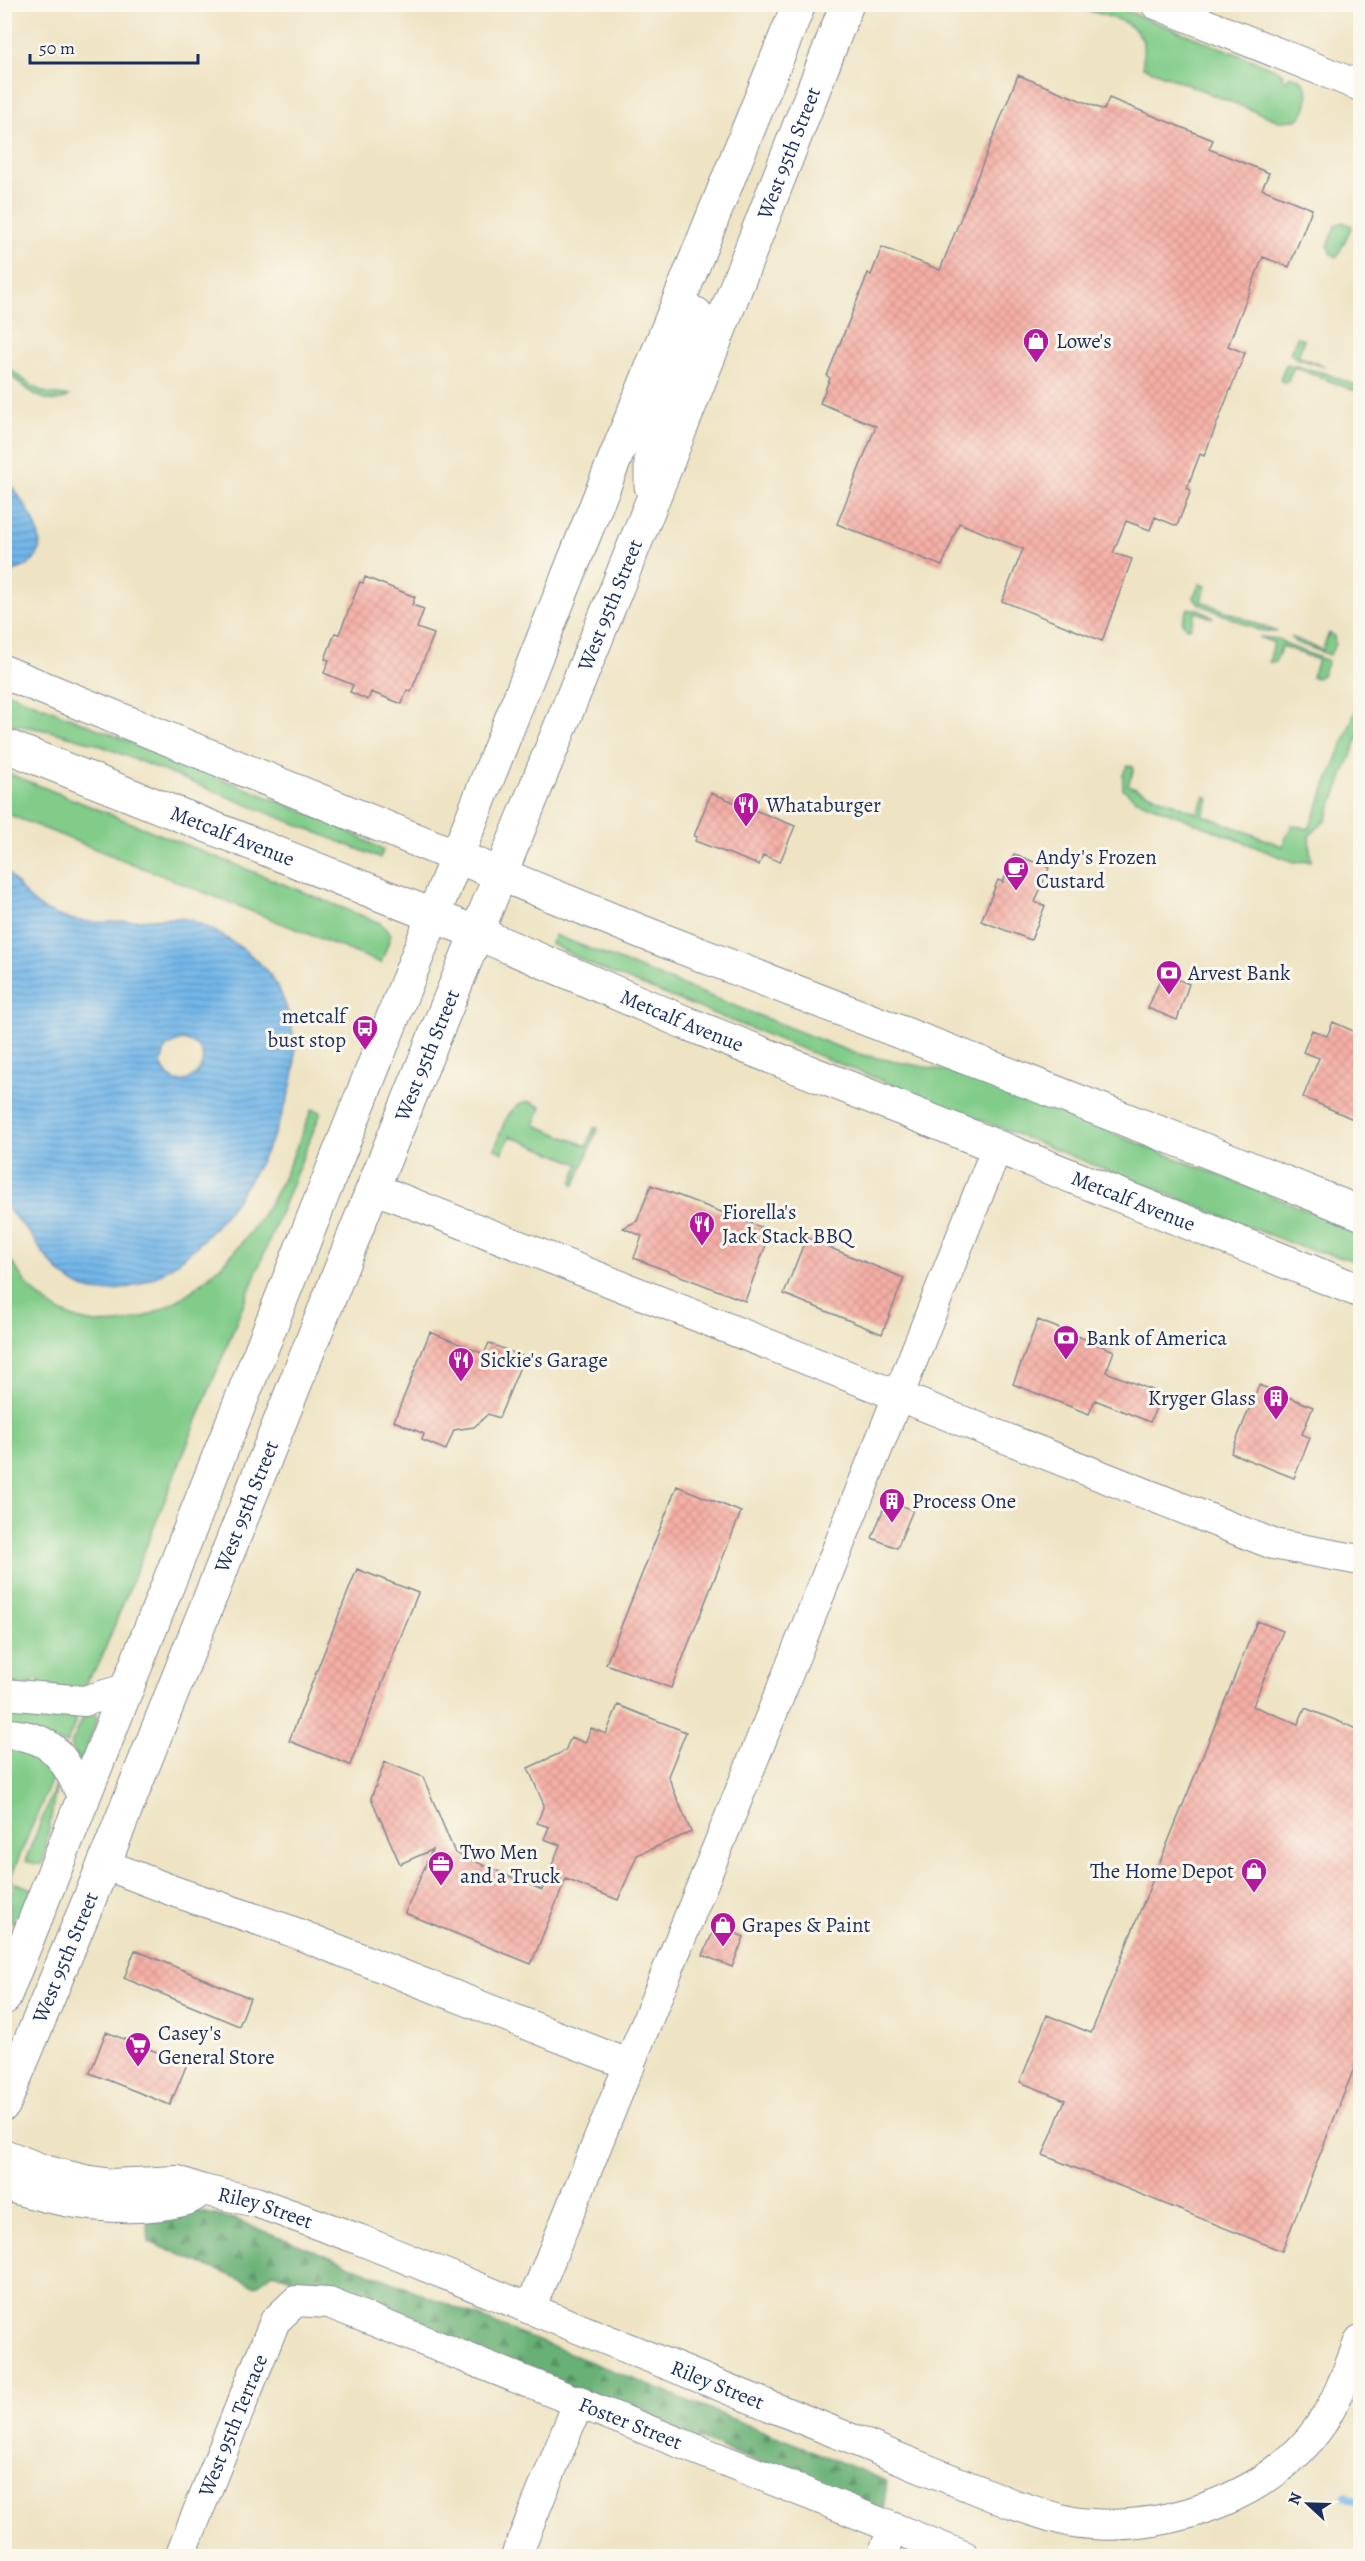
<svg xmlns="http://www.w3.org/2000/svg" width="1365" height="2561" font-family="Alegreya,serif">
	<defs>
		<pattern id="forest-firs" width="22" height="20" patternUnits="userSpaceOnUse" patternTransform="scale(1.5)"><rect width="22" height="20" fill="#68b075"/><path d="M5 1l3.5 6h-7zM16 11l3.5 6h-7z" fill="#559063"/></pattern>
		<pattern id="water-rules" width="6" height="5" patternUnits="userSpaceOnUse" patternTransform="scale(1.5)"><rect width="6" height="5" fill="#72b6e8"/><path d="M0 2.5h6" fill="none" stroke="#5d94bf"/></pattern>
		<pattern id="building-cross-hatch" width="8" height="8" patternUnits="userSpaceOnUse" patternTransform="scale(1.5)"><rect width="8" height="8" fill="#f5aea4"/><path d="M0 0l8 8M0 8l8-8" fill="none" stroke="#d19690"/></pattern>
	</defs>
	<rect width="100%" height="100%" fill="#fbf7ec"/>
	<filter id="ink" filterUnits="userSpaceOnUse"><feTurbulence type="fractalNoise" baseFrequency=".0167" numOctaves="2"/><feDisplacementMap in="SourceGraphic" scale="12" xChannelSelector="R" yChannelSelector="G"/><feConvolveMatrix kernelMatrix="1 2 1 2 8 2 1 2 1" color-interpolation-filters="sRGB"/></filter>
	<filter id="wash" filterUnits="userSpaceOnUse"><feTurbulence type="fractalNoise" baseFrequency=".008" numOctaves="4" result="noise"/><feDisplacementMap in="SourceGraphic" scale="24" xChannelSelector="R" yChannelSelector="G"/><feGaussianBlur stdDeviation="1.35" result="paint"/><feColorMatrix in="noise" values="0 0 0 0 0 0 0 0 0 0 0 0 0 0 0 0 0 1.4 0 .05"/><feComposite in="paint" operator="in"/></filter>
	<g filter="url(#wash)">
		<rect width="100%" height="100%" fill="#eee4c4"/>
		<path fill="#81cc89" stroke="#4e7e74" stroke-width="1.5" d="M1066,5H1112L1275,69L1283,74L1282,78L1287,81L1289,76C1313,76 1312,108 1297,120L1279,121L1143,67C1143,59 1144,51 1143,43C1137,16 1088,13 1066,5Z
			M1343,222L1352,226L1337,257L1330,253L1328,246L1336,225Z
			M1297,337L1304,339L1298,356L1325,367L1296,358L1290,353Z
			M1286,364L1325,373L1360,387V393L1294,367L1287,382L1284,383L1280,379Z
			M5,365C28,383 38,396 69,396C47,412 21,383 5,371Z
			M1200,584L1206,586L1201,601L1277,632L1258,630L1199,604L1193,597Z
			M1188,609H1199L1213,618L1196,612L1190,628H1186L1182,622Z
			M1329,633L1334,636L1335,644L1330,655L1295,642L1291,637L1322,650Z
			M1259,637L1278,639L1292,647L1328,661L1322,675L1317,678L1312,677L1318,660L1282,646L1275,662H1269L1274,643Z
			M4,691L337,825L383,850L380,858L94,743L50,731L5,723Z
			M1360,700V732L1326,820L1309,836L1311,861L1293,862L1135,799L1123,789V775L1127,766H1132L1134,769L1128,785L1197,813L1205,796L1209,799L1203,815L1282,846L1292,825L1309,829Z
			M5,772L380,923L391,935L381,963L5,813Z
			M555,935L851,1052C894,1064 939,1066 981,1081L1360,1231V1262L1300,1247L596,967L551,944Z
			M530,1102L541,1107L535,1125L587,1146L594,1128H598L575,1185L572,1183L579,1164L510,1136L502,1153L495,1149C501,1130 507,1103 530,1102Z
			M312,1109L321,1112L98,1666L87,1679L85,1691L40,1686L41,1681L34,1680L33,1684L5,1685L4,1250C14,1263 21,1279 33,1291C116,1373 220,1283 267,1208C286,1178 298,1142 312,1109Z
			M5,1709L75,1718L76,1721L66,1744L5,1726Z
			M92,1714L97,1716V1720L81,1762L70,1746L84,1716Z
			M5,1746L24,1748L23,1752L30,1753L32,1749L55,1772L10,1879L12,1881L5,1902Z
			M57,1782L44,1858L41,1865L25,1861Z
			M16,1883L32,1889L17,1924L11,1922L9,1898Z"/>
		<path fill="url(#forest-firs)" stroke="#42706a" stroke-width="1.5" d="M196,2211L234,2219L320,2253L887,2481L883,2512L303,2282L273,2273L256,2286L149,2242L147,2214Z"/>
		<path fill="url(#water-rules)" stroke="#4672a3" stroke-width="1.5" fill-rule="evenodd" d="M4,477C28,506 69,562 7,572H4Z
			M5,869C17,883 26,899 41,908C85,933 128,918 175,918C202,918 254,953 270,975C288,1000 298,1040 294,1071C283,1146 204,1271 126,1288C113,1291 99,1294 85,1289C62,1280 44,1256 31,1235C24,1225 9,1214 5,1203C1,1192 4,1146 4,1132C4,1044 4,957 5,869ZM181,1040C233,1048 177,1112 161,1063L166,1047Z"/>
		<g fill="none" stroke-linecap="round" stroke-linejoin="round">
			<path stroke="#72b6e8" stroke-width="7" d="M1346,2496L1360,2502"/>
		</g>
		<g id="blocks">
			<path fill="url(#building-cross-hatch)" d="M1018,75L1104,110L1109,98L1213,140L1209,149L1269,173L1262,189L1312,209L1289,267L1263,257L1228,346L1245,353L1204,456L1200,454L1187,488L1191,490L1177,526L1155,517L1150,530L1126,521L1113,553L1132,559L1102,641L1002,601L1023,549L959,523L942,566L837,524L876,426L820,403L830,378L827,376L868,273L871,275L882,247L940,270Z
				M365,577L415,597L412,605L424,609L417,628L434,634L411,692L407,690L402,704L371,692L368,700L350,692L353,685L324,673L329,660L325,659L335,633L339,634L360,582L363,583Z
				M711,793L795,826L780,862L763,855L759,865L695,841L697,837L694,836Z
				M1014,854L1049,868L1035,902L1045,906L1031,940L981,921L998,880L1003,882Z
				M1163,973L1189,984L1177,1020L1148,1008Z
				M1333,1022L1360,1034V1122L1303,1097L1319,1058L1303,1052L1312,1030L1327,1036Z
				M651,1185L771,1231L745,1301L634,1258L642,1236L623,1228L637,1221Z
				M806,1238L904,1278L882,1334L784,1294Z
				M1038,1320L1114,1351L1106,1372L1162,1394L1150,1422L1095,1400L1089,1414L1013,1384Z
				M430,1332L484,1354L489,1343L524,1357L499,1418L488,1414L474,1427L454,1430L446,1450L422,1440L424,1434L394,1421Z
				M1259,1385L1313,1407L1302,1434L1310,1438L1294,1478L1231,1453Z
				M677,1486L741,1512L671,1688L606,1664Z
				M887,1500L913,1510L897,1548L872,1538Z
				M357,1569L418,1593L350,1765L289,1741Z
				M1257,1621L1283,1631L1253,1706L1298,1724L1305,1708L1360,1730V2053L1282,2251L1043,2155L1065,2100L1020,2082L1047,2015L1091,2033Z
				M618,1705L686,1732L668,1776L691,1832L637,1855L618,1900L566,1879L531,1964L405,1913L432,1850L400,1864L371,1798L385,1762L423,1777L455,1853L542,1890L560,1845L544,1839L549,1827L537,1823L544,1805L528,1768L565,1751L571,1737L585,1743L591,1728L606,1734Z
				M716,1925L744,1937L732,1967L703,1955Z
				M135,1950L250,1998L239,2026L124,1978Z
				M106,2032L187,2064L170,2105L90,2073Z"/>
		</g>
	</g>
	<g filter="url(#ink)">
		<use href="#blocks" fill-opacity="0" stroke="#848a91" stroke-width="1.5"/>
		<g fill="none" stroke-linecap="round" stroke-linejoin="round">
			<g stroke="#848a91" stroke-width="32">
				<g id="minor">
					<path d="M1156,4L1360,86"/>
					<path d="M373,1188L1273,1544L1360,1560"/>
					<path d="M4,1694L84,1701L129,1688"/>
					<path d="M4,1734C54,1734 66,1760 84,1801"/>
					<path d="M104,1864L176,1892L288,1930L630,2065"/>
					<path id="s1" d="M4,2154L44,2170L85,2180L111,2184L178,2181L203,2190L256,2202L358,2239L1012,2504C1038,2512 1064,2523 1092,2524C1174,2530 1274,2494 1322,2423C1338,2399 1349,2367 1360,2340"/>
					<path d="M4,2185C57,2203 128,2215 183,2201C190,2200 197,2194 203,2190"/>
					<path d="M530,2309L781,1691L997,1147"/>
					<path id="s2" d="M180,2556L275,2321L296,2301L329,2303L964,2556"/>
					<path d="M516,2556L579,2401"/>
					<path d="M882,2556L894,2528"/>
				</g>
			</g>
			<g stroke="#848a91" stroke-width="35">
				<g id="major">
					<path d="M651,486V442L696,314"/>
					<path d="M4,672L642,932L1217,1155L1360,1213"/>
					<path id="s3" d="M4,745L477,933L686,1023L1360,1291"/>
					<path d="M4,1998L589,523L799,4"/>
					<path id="s4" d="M4,2104L104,1864L373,1188L653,499L847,4"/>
				</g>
			</g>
			<use href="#minor" stroke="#fff" stroke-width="30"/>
			<use href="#major" stroke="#fff" stroke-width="33"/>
		</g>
	</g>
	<defs>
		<g id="shop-pin" transform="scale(1.35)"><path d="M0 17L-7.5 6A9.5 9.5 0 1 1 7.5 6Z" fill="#b5179e" stroke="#fbf7ec"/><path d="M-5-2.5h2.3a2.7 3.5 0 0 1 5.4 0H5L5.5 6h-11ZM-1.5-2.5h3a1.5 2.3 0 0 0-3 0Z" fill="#fff"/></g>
		<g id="restaurant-pin" transform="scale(1.35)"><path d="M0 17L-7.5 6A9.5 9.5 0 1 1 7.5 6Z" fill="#b5179e" stroke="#fbf7ec"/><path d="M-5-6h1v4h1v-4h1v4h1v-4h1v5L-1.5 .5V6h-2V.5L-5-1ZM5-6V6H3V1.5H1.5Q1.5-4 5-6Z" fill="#fff"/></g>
		<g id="cafe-pin" transform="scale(1.35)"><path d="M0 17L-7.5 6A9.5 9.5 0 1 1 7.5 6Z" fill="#b5179e" stroke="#fbf7ec"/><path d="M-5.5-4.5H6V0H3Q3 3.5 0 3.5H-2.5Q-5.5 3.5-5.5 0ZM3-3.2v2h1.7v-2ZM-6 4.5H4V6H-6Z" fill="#fff"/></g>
		<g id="bank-pin" transform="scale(1.35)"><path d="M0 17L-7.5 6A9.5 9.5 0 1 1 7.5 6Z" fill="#b5179e" stroke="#fbf7ec"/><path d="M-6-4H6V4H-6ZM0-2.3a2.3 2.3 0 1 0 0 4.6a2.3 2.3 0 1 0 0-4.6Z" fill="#fff"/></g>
		<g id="bus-pin" transform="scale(1.35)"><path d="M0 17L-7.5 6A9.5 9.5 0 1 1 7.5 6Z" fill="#b5179e" stroke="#fbf7ec"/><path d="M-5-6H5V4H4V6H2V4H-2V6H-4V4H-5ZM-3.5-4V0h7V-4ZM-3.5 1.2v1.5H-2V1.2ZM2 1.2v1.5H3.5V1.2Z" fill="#fff"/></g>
		<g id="building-pin" transform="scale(1.35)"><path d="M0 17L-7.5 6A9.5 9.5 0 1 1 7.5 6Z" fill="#b5179e" stroke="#fbf7ec"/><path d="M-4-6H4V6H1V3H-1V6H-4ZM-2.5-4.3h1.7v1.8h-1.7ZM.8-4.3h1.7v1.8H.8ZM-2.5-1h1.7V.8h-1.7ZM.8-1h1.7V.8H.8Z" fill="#fff"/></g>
		<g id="office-pin" transform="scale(1.35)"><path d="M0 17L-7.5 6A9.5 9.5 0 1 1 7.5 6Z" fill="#b5179e" stroke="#fbf7ec"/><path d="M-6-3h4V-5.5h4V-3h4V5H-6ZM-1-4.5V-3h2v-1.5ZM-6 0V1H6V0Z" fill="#fff"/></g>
		<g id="supermarket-pin" transform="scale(1.35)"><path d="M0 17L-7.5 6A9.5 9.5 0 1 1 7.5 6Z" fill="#b5179e" stroke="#fbf7ec"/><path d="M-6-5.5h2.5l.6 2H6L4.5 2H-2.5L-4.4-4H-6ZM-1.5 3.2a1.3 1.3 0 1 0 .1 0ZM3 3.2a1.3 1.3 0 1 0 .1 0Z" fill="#fff"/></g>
	</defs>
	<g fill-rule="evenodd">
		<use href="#shop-pin" x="1036" y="341"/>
		<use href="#restaurant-pin" x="746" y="805"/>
		<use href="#cafe-pin" x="1016" y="869"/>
		<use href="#bank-pin" x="1169" y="973"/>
		<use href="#bus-pin" x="365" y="1028"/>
		<use href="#restaurant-pin" x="702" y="1224"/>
		<use href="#bank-pin" x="1066" y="1338"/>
		<use href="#restaurant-pin" x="461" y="1360"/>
		<use href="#building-pin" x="1276" y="1398"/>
		<use href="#building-pin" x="892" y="1501"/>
		<use href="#office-pin" x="441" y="1864"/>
		<use href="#shop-pin" x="1254" y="1871"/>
		<use href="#shop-pin" x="723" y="1925"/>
		<use href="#supermarket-pin" x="138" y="2045"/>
	</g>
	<g text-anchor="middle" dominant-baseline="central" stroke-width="6" stroke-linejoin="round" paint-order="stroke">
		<g font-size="21" fill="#1b2f5e" stroke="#fbf7ec">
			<text stroke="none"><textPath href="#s4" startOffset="2103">West 95th Street</textPath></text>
			<text stroke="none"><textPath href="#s4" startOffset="1617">West 95th Street</textPath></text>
			<text stroke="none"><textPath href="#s3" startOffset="246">Metcalf Avenue</textPath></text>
			<text stroke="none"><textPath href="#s3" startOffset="732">Metcalf Avenue</textPath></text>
			<text stroke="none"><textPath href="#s4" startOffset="1131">West 95th Street</textPath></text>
			<text stroke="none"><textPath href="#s3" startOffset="1218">Metcalf Avenue</textPath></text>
			<text stroke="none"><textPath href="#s4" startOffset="645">West 95th Street</textPath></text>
			<text stroke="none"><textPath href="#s4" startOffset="159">West 95th Street</textPath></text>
			<text stroke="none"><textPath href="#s1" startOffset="270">Riley Street</textPath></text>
			<text stroke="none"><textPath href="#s1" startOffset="756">Riley Street</textPath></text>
			<text stroke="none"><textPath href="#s2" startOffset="640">Foster Street</textPath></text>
			<text stroke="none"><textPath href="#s2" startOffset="141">West 95th Terrace</textPath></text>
		</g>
		<g font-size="21" fill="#1b2f5e" stroke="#fbf7ec" text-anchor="start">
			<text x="1056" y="341">Lowe's</text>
			<text x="766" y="805">Whataburger</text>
			<text x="1036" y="857">Andy's Frozen<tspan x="1036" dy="24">Custard</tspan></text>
			<text x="1188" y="973">Arvest Bank</text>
			<text x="346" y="1016" text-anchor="end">metcalf<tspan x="346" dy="24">bust stop</tspan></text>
			<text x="722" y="1212">Fiorella's<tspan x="722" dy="24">Jack Stack BBQ</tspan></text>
			<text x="1086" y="1338">Bank of America</text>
			<text x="480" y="1360">Sickie's Garage</text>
			<text x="1256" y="1398" text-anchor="end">Kryger Glass</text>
			<text x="912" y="1501">Process One</text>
			<text x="460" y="1852">Two Men<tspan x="460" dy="24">and a Truck</tspan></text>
			<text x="1234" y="1871" text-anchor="end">The Home Depot</text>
			<text x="742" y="1925">Grapes &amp; Paint</text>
			<text x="158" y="2033">Casey's<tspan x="158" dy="24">General Store</tspan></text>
		</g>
	</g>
	<rect width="1365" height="2561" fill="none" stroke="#fbf7ec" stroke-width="24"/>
	<g transform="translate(1308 2504) rotate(292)" stroke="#fbf7ec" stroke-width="4.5" paint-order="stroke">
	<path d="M0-4.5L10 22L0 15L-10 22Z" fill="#1b2f5e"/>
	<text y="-9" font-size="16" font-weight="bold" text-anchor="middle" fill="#1b2f5e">N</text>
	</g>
	<path d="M30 54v9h168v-9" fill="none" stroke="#1b2f5e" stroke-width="3"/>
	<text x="39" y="54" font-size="18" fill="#1b2f5e" stroke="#fbf7ec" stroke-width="4.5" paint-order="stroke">50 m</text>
</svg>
